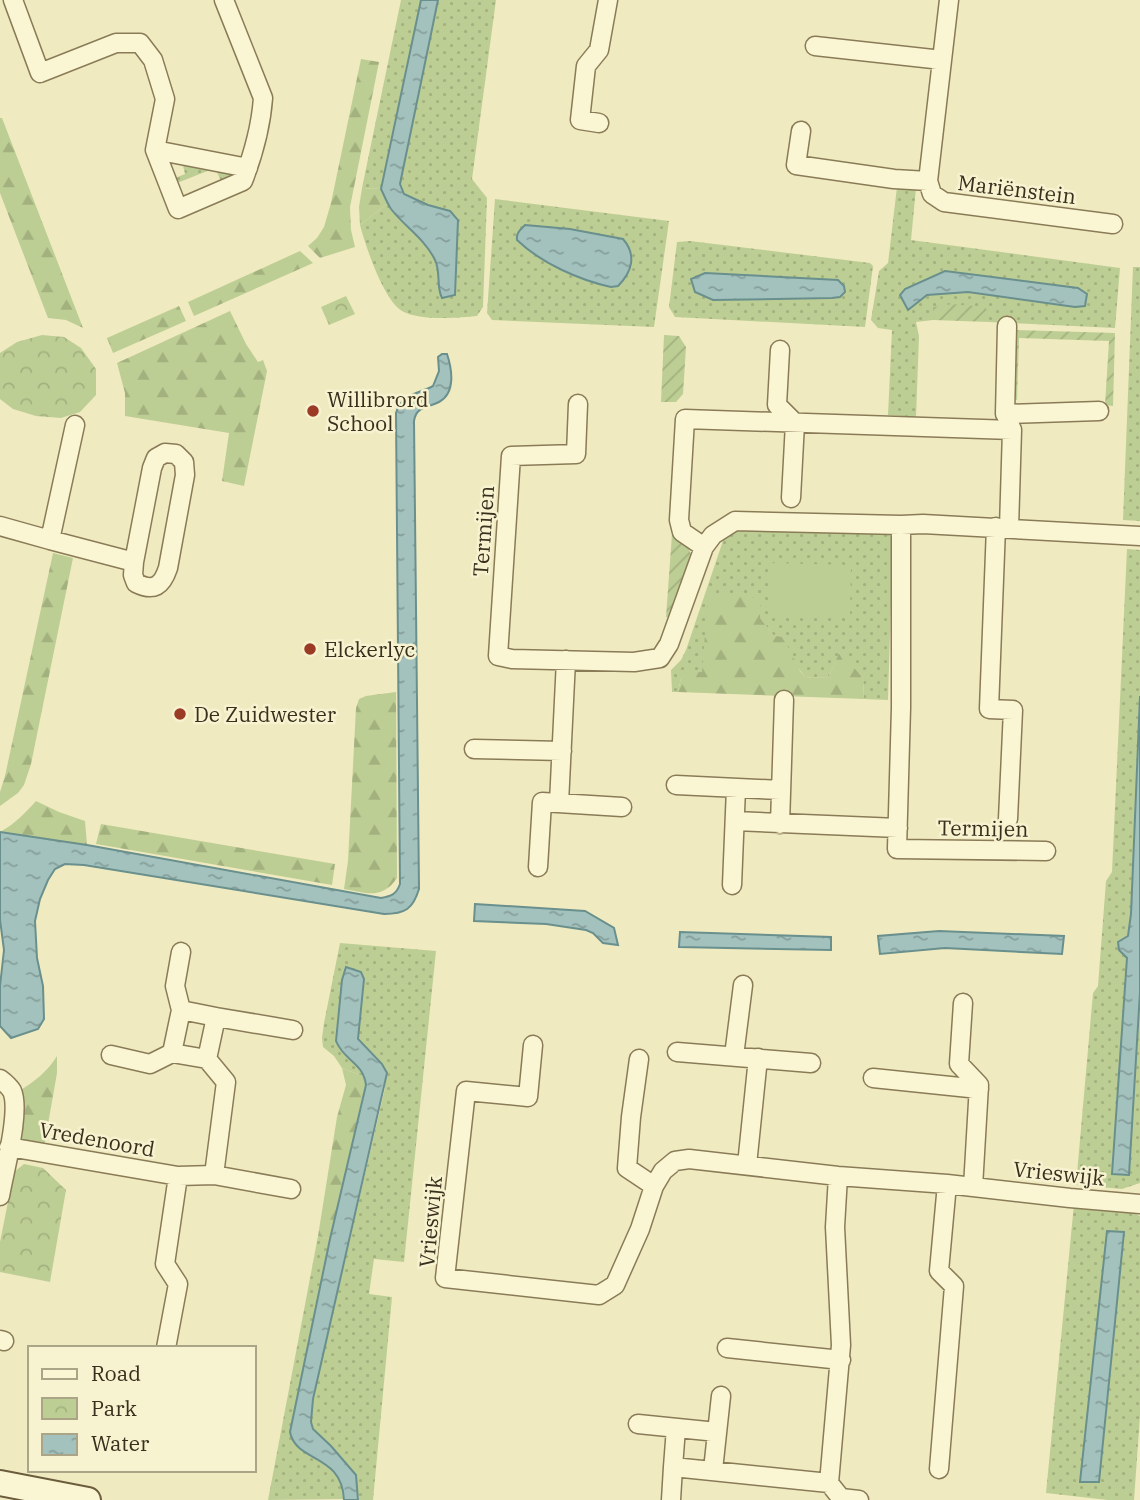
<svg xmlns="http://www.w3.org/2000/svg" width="1140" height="1500" font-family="'IBM Plex Serif',serif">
	<defs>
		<pattern id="grass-dots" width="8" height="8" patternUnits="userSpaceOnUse" patternTransform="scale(1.75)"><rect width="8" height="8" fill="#bdce94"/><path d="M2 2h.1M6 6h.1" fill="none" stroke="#a3b17f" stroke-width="1.8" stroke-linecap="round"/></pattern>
		<pattern id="forest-firs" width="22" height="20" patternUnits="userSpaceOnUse" patternTransform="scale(1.75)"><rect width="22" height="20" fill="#bdce94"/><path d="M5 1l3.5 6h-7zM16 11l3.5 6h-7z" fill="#a3b17f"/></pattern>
		<pattern id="park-crowns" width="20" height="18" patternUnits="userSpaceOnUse" patternTransform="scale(1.75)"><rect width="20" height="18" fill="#bdce94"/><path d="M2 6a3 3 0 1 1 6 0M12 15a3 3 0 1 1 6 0" fill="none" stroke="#a3b17f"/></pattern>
		<pattern id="garden-furrows" width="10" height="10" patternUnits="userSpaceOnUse" patternTransform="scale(1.75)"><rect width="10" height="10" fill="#bdce94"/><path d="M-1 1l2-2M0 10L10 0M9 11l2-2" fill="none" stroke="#a3b17f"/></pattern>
		<pattern id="water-ripples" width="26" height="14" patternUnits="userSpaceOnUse" patternTransform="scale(1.75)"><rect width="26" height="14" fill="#a3c2be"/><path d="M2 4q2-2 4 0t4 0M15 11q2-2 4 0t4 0" fill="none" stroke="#869e9a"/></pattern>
	</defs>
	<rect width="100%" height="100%" fill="#f0eac0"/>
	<path fill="url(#grass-dots)" fill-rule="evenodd" d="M401,0H421L381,189L362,188Z
		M438,0H496L472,179L487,198L483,307L477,316C458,318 419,321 402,311C383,299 366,247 360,225L388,203L391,209C407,225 430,243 437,265C440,276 437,288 442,298L455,295L450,211L428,205L404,194L400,184Z
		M182,161L235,172V173L221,181L215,168L172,185L170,180L185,174Z
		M897,187L916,188L911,240L1120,268L1115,328L989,322V313L933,307V320L916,322L919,336L916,417L888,415L892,330L878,328L871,320L879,271L888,263ZM945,271L1078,288L1087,295L1075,307L984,293L968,292L927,295Z
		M495,199L669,221L654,327L492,320L487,313Z
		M690,241L870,263L873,266L865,327L675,317L669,307L677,242ZM706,273L838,280L841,297L713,300L691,279Z
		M1133,267H1140V521L1123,520Z
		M728,526L893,535L888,700L864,699L863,678L840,652L828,678L805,677L760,618L702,673L681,678L678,692H672L671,670L681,660L686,650Z
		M1127,549L1140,550V696L1131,914L1128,936L1119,950L1127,957L1112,1173L1129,1174L1140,992V1183L1122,1189L1076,1185L1093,993L1098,986L1106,881L1112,872Z
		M340,943L436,951L404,1262L374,1259L369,1294L392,1297L373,1500H358L359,1497L331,1446L313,1430L311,1422L313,1399L385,1088L382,1064L358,1039L361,972L346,967L342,980L336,1041C342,1056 360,1062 365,1077L342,1068L334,1056L323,1047L322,1038L324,1023Z
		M1074,1204L1134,1213L1140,1216V1416L1134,1500H1108L1046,1493ZM1108,1231L1124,1232L1099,1482H1080Z
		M318,1236L330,1239L290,1432L296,1446L317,1458L336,1474L342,1485L344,1499L268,1500Z"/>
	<path fill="url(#forest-firs)" d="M361,59L379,62L350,207L351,230L355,247L320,258L308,246L317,238L324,227L331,203Z
		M0,118H2L83,328L66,320L48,318L0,193Z
		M362,188L381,189L388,203L360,225L359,207Z
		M300,251L313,263L194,316L188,302Z
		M179,306L186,321L113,353L107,338Z
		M230,311L246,344L258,362L263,360L267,371L244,486L222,481L229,433L125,416V393L117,363Z
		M53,553L73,558L31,764L24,785L18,793L0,806V792L5,776Z
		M740,595L761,599L760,618L774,636L783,637L800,671L805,677L828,678L840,651L863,678L864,699L678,692L681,678L687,673L702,672L708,597Z
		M396,692L397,878C382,900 367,893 344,889L348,861L356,708L359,699L366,696Z
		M36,801L59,812L85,821L87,845L0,832C15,824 25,813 36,801Z
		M101,824L335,864L332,885L96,844Z
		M57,1056V1073L44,1147L20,1140L18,1136L19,1091C33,1083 48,1071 57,1056Z
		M342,1068L365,1077L366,1085L330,1239L318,1236L337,1117L346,1085Z"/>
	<path fill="url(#park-crowns)" d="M346,296L355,314L329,325L321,307Z
		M42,335L64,337L81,348L96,369V395L80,412L61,418L36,416L13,409L0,399V353L17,342Z
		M24,1164L43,1168L66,1190L50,1282L0,1272V1242L14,1172Z"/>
	<path fill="url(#garden-furrows)" d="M952,304L985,307L989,313V322L933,320V307Z
		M1016,330L1115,333L1113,406L1105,405L1109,341L1019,338L1017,400L1013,397Z
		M664,335L679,336L686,347L683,394L676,402H661Z
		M672,534L680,537L687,543L692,558L673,618L666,617Z"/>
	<path fill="#bdce94" d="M770,563L851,565L850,618L769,616Z"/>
	<path fill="url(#water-ripples)" stroke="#6a908e" stroke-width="2" d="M421,0H438L400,184L404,194L428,205L450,211L458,220L455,295L442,298C436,287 441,272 435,260C425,239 405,227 391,209C387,203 384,195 381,189Z
		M525,225L570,229L623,239C637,255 632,272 618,286L611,287C579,280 541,263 517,240C516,233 520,230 525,225Z
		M945,271L1078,288L1087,294L1085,306L1075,307L968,292L927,295L908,310L900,295L905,289Z
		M705,273L838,280L844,286L845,292L840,297L832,298L713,300L695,292L691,279Z
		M442,354H447C452,369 456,393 439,402C428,408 416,406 414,421L419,889C413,909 405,914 384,914L84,865L65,864L55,869L48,880L40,899L35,921L37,958L43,986L44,1019L38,1029L11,1038L0,1026V986L4,950L0,920V832L87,845L381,898C391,896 396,895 400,884L396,413C401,394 418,394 433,386L439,371L438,357Z
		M1140,696V992L1129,1175L1112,1174L1127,958L1119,950L1118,942L1128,936L1131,914Z
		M475,904L585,911L614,928L618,945L603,943L593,933L586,930L546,924L474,921Z
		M939,931L1064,936L1062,954L945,948L880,954L878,936Z
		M680,932L831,937V950L679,947Z
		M346,967L361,972L364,979L358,1039L382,1064L387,1073L313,1399L311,1422L313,1429L331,1446L356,1475L358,1500H344C342,1453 296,1463 290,1432L330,1239L366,1085C363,1062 344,1061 336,1041L342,980Z
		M1107,1231L1124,1232L1099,1482H1080Z"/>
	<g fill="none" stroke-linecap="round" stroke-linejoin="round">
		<g stroke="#8a7b57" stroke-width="21">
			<path id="street" d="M13,0L40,73L116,43H140L153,60L165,99L155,150L178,209L243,181C253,155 261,126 263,98L224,0
				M949,0L928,181L932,194L944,202L1113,224
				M815,46L942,60
				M599,123L580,120L586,66L599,50L608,0
				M801,131L796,165L894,179L928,181
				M155,150L248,168
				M1007,326L1005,414L1099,411
				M780,350L777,405L795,423L791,498
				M578,404L576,454L511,456L498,656L512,659L634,662L660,658L669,644L704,547L713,535L735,521L901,525L923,524L1140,536
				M1008,420L1012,430L1009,528
				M901,525V708L897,849L1046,851
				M0,526L50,540L75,425
				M996,527L989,709L1013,710L1008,819
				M50,540L134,562L133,575L136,583C154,592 162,586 168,568L185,475L184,462L176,454L165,453L156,458L152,468L134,562
				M704,547L682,532L679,520L685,419L1012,430
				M474,749L562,751
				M676,785L780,790
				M559,803L566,660
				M735,821L898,828
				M780,824L784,700
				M538,867L542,802L622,807
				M732,885L736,788
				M181,952L175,986L181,1010L216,1017
				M963,1003L959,1064L979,1085L973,1187
				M533,1045L528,1097L466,1091L445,1278L599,1295L615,1285L640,1229L654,1186L663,1171L675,1161L689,1159L838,1176L947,1184L1070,1198L1140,1204
				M677,1052L811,1063
				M172,1053L181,1010
				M111,1055L150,1064L172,1053L207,1059L226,1082L214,1175
				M734,1056L743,985
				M207,1059L216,1017L293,1030
				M639,1059L631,1117L627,1168L654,1186
				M873,1078L979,1089
				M0,1079C4,1082 9,1086 12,1091C21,1111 4,1172 0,1196
				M9,1147L178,1176L214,1175L291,1189
				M747,1165L758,1058
				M838,1176L835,1227L841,1345L829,1483L841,1498L859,1500
				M0,1340L4,1341
				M166,1348L178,1284L165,1264L178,1176
				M727,1348L841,1360
				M638,1424L717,1432
				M676,1428L673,1467L829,1483
				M939,1469L954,1286L939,1271L947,1184
				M713,1470L721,1396
				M671,1500L673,1467"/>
		</g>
		<g stroke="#6b5c3b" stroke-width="28">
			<path id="secondary" d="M0,1483L88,1500"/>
		</g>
		<use href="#street" stroke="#faf6d4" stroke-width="18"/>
		<use href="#secondary" stroke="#faf6d4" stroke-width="24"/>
	</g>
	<g fill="#9b3a25" stroke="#f7f3d0" stroke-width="2.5">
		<circle cx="313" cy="411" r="7"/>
		<circle cx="310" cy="649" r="7"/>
		<circle cx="180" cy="714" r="7"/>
	</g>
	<g text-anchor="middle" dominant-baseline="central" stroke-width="5" stroke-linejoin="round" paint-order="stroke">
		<g font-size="21" fill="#392f1c" stroke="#f7f3d0">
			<text transform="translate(1017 189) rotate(7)">Mariënstein</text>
			<text transform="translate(483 531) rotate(-86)">Termijen</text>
			<text transform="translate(983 828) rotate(1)">Termijen</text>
			<text transform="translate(97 1139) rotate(10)">Vredenoord</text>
			<text transform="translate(1059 1173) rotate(6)">Vrieswijk</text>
			<text transform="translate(430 1222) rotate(-85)">Vrieswijk</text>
		</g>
		<g font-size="21" fill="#392f1c" stroke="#f7f3d0" text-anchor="start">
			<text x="327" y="399">Willibrord<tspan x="327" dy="24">School</tspan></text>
			<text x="324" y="649">Elckerlyc</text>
			<text x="194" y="714">De Zuidwester</text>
		</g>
	</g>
	<rect x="28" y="1346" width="228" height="126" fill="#f7f3d0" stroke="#aba588" stroke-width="2"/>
	<rect x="42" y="1369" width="35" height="10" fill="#faf6d4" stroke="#aba588" stroke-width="2"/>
	<text x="91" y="1381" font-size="21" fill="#392f1c">Road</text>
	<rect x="42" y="1398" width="35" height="21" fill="url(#park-crowns)" stroke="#aba588" stroke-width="2"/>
	<text x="91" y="1416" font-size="21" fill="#392f1c">Park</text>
	<rect x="42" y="1434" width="35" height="21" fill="url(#water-ripples)" stroke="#aba588" stroke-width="2"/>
	<text x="91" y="1451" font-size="21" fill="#392f1c">Water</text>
</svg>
